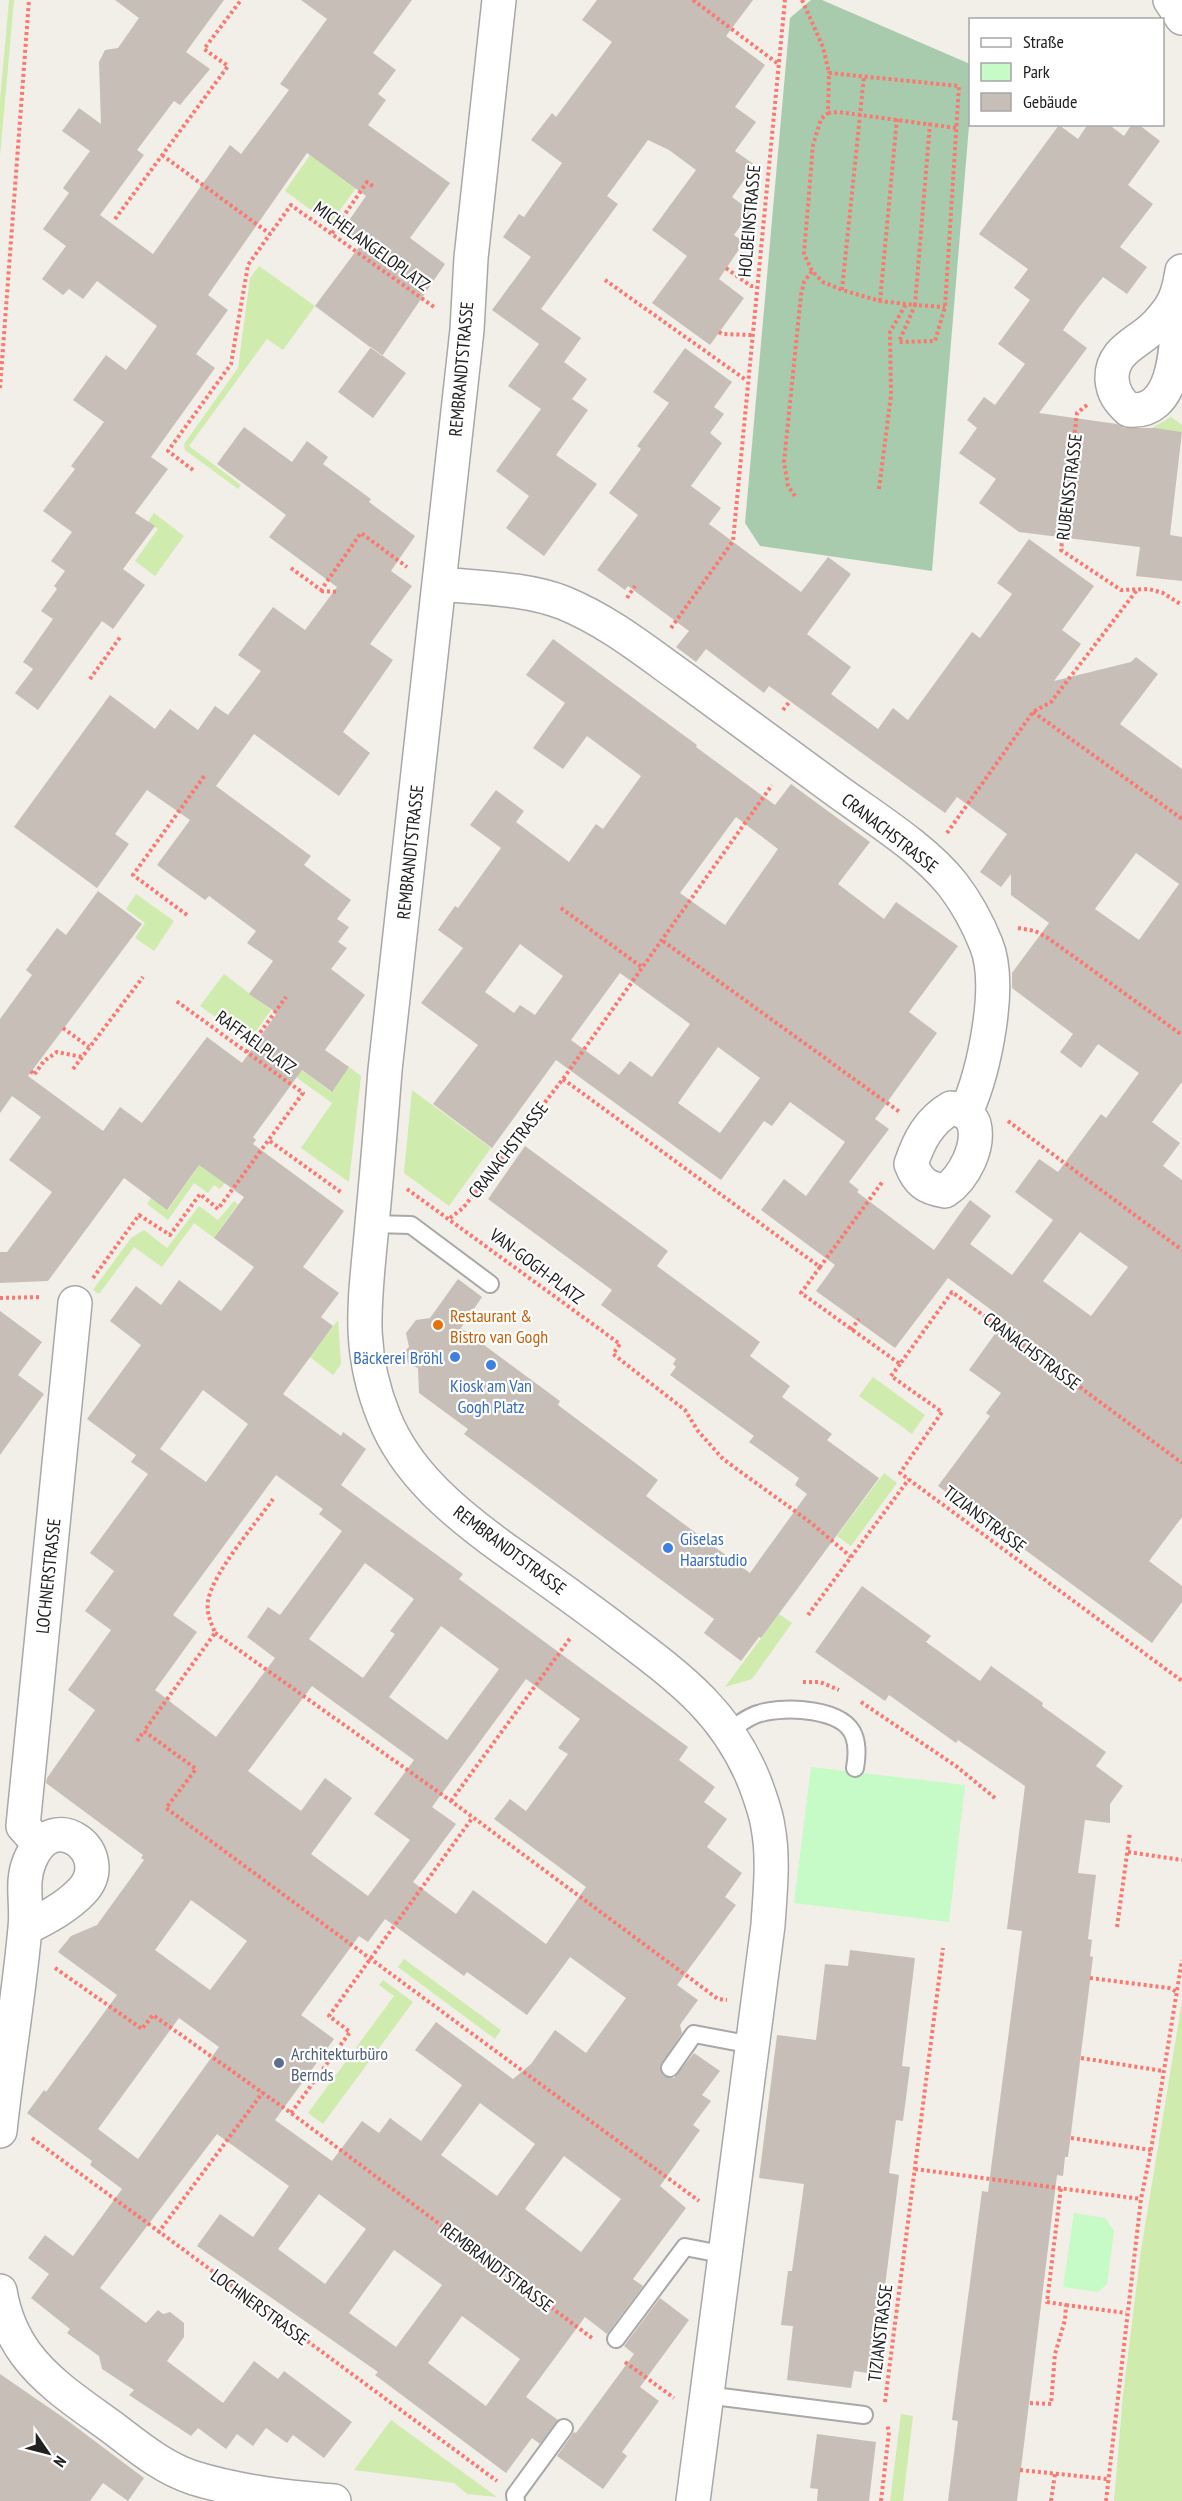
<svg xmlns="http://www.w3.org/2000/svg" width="1182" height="2501" font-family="'PT Sans Narrow',sans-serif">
	<rect width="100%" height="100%" fill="#f2eee8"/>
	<path fill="#cfecae" d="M9,0H14L0,156V101Z
		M310,155L356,188L330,224L285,191Z
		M259,266L315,306L283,350L267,339L189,446L241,485L238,489L185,450L184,444L238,368L250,278Z
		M1171,417L1182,425V432L1152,428Z
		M154,513L184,536L155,576L135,561L158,529L148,522Z
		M136,894L174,921L154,951L135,938L145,923L126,909Z
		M224,974L271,1010L249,1041L200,1006Z
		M259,1038L331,1092L349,1067L361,1076L349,1182L301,1148L332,1103L253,1046Z
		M412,1090L491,1148L449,1206L404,1173Z
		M199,1165L225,1183L220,1189L214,1185L208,1193L194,1183L168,1220L147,1204L151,1198L168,1210Z
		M234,1201L238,1204L214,1238L194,1223L162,1267L134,1247L99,1294L93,1290L131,1238L144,1230L167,1248L199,1206L218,1220Z
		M338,1320L341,1364L333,1375L310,1357Z
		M873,1377L925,1415L912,1434L859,1396Z
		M884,1473L897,1483L851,1546L837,1536Z
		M779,1614L792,1623L752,1679L725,1687Z
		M404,1959L501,2030L495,2039L398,1967Z
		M383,1980L413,2002L323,2124L308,2113L394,1996L379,1985Z
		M1182,2001V2501H1114L1123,2395L1141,2250Z
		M901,2414L913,2416L903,2501H890Z
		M391,2420L497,2497L467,2494L454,2483L354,2470Z"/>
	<path fill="#a9cbad" d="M811,0H822L970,64V114L932,571L760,546L745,523L790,18Z"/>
	<path fill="#c6fbc8" d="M811,1767L965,1785L949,1922L794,1903Z
		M1074,2213L1105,2218L1114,2231L1107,2284L1098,2292L1063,2287Z"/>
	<path fill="#c7beb7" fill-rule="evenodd" d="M115,0H224L186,52L210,69L180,105L174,101L137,150L144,155L100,215L153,254L230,145L241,154L289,90L280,84L327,19L301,0H412L373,53L396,70L378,94L386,100L368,125L450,183L410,238L445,264L382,356L315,306L362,243L343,229L366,196L307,153L208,295L228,310L196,354L215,368L151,457L168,469L135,513L155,526L123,569L145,585L113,629L102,621L38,710L15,693L33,669L23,662L53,619L41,611L57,589L54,586L65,571L51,561L72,532L43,511L75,469L71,466L104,422L73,400L106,355L126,370L157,326L97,281L83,299L69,289L63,295L42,279L66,246L43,229L69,193L63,188L90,151L62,131L79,108L101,124L99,62L105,50L118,48L139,18Z
		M597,0H753L726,36L765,65L735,107L756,122L735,151L755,165L732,197L751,211L734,235L744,242L719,279L744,298L710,345L652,303L687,256L652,230L696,170L669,150L648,140L607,196L618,204L541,309L581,338L564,362L587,379L572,399L588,410L556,455L597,484L544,556L506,528L529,496L496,471L541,409L508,386L539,344L492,310L531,257L503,237L519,214L524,217L562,163L531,140L552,113L556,117L612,42L582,20Z
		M1088,124H1108L1124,136L1132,124H1138L1160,141L1128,185L1153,204L1120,247L1147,267L1127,294L1103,277L1080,306L1063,330L1087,348L1039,413L1117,424L1124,428H1155L1182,432L1170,535L1182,537V581L1136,576L1140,547L1019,532L979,503L996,479L959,453L977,428L967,420L984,397L995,405L1025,364L998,344L1030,300L1014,288L1028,269L979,234L1059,125L1078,139Z
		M371,347L406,373L373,418L338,392Z
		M685,348L732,382L714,407L724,414L710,433L722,443L691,486L721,508L709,524L801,592L828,557L851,574L807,634L851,667L831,694L878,729L893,708L908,720L972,632L980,638L1012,594L997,583L1029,539L1094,586L1062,630L1081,644L1054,681L1131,662L1136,657L1158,674L1120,724L1182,769V1082L1152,1122L1180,1143L1163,1166L1182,1180V1517L1149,1561L1182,1586V1602L1152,1643L938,1486L990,1416L986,1413L1001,1393L969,1370L1005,1320L948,1278L895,1348L816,1291L835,1265L761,1210L784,1179L806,1196L845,1142L790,1102L772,1126L764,1121L721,1180L556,1060L492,1148L433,1104L478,1045L421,1003L463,948L438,930L455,906L458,908L501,848L470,825L496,790L524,811L516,822L569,862L596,824L603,829L641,776L587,736L563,769L533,748L565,703L526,675L553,639L697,745L696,747L775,805L791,784L870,842L838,884L884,919L896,902L958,946L909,1012L937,1033L875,1119L889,1129L849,1182L859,1190L857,1192L934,1250L970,1200L991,1216L970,1244L1012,1275L1053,1220L1015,1192L1039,1159L1058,1172L1101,1114L1106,1118L1139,1073L1098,1044L1081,1068L1060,1052L1073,1034L1012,988V973L1049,923L1011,895V874L1001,887L980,872L1007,834L957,797L945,813L769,686L764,693L706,649L696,662L676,647L689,631L628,586L625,590L597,570L638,515L609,493L641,449L637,446L669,403L653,392ZM736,817L778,849L725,925L680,893ZM1136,853L1179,884L1139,940L1095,909ZM520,944L563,976L535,1015L520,1005L514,1013L485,992ZM620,973L690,1024L652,1077L630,1061L619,1075L571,1040ZM718,1047L760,1078L720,1133L678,1103ZM1080,1232L1128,1267L1091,1316L1043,1281Z
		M244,427L292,462L307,441L328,457L323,464L371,499L369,502L415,536L391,571L412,586L370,644L393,660L343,732L370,753L339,796L254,734L216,786L311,856L304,865L351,900L337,919L349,927L338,942L347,948L331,969L365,995L325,1050L349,1067L332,1092L302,1070L253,1137L256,1140L253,1144L344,1211L303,1267L339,1293L321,1317L333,1326L283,1394L341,1436L343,1432L366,1449L341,1485L463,1574L459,1579L688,1747L679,1760L715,1787L704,1802L727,1819L707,1847L742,1873L725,1897L736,1905L677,1985L698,2000L680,2025L682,2033L660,2066L664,2076L674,2078L694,2053L720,2071L702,2095L711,2101L693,2125L700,2130L660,2186L686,2208L633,2279L643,2286L607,2334L585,2317L526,2397L558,2420L540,2444L532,2438L506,2473L375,2375L378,2372L197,2246L220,2214L253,2237L289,2186L217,2134L100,2288L146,2323L158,2310L163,2314L170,2312L184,2323V2337L167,2361L223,2403L254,2361L278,2379L284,2371L352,2422L324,2458L293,2435L287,2443L266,2428L253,2446L237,2434L226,2449L198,2428L191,2436L129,2395L134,2390L102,2369L99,2356L67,2333L70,2329L31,2298L49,2274L28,2258L45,2235L73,2256L122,2189L90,2165L92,2161L27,2113L44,2090L46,2092L117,1995L58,1952L71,1936L97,1925L144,1860L141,1858L143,1855L46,1783L47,1778L95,1710L68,1690L111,1630L85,1611L114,1571L90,1553L148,1474L131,1462L136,1455L87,1419L141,1345L110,1321L136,1286L161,1305L179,1280L221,1311L254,1267L214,1238L244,1197L199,1165L167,1210L124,1178L48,1281L0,1283V1252H7L52,1192L9,1160L41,1117L12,1096L0,1113V1019L32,975L26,970L57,928L66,935L98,891L142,924L28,1076L103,1131L120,1107L142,1123L207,1037L242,1063L277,1013L249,994L273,961L247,943L256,931L209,896L205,900L157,865L190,820L147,790L115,834L129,844L97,888L14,827L110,695L155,729L170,709L198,730L215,706L228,715L261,671L238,655L273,607L305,630L337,587L269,537L286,515L217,464ZM203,1390L248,1424L206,1482L160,1449ZM276,1475L323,1509L319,1514L342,1531L280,1615L268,1607L247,1637L275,1658L216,1737L155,1690L197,1632L173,1615ZM365,1563L414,1599L390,1631L395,1634L363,1678L309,1639ZM441,1626L499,1669L447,1740L389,1697ZM526,1679L580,1719L558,1748L568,1754L526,1811L510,1799L494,1819L586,1887L546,1944L473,1890L456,1914L413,1882L456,1824L432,1807ZM312,1686L414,1760L374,1814L410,1840L368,1896L311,1854L352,1798L325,1778L301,1811L248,1771ZM191,1900L247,1941L210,1990L155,1950ZM385,1919L464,1976L467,1972L527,2015L570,1957L626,1998L586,2053L555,2030L531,2064L513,2079L436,2022L415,2050L462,2085L421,2141L390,2118L379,2133L362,2121L332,2161L275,2120L334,2039L301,2015L359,1936L368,1942ZM179,2018L219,2047L138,2159L98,2129ZM480,2103L535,2144L497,2196L441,2155ZM564,2156L621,2199L581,2252L525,2209ZM319,2194L366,2229L325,2284L278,2249ZM394,2250L442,2285L396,2347L349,2313ZM462,2316L520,2359L486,2406L428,2363Z
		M525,1146L668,1251L657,1266L760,1342L750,1356L790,1386L782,1397L832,1434L827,1440L879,1478L761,1638L759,1637L741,1661L704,1633L714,1619L464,1434L468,1429L419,1393L418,1368L408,1364L406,1350L409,1347L406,1333L416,1320L430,1318L458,1279L482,1297L461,1328L560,1401L558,1405L658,1480L646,1496L750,1573L807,1494L795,1485L799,1478L749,1442L754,1436L670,1375L676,1367L673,1364L676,1359L601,1305L612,1290L488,1199Z
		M0,1311L42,1342L18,1375L44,1394L0,1455Z
		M862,1586L931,1636L926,1642L980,1681L991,1666L1043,1703L1042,1706L1106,1752L1096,1766L1123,1786L1110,1804V1823L1085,1820L1078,1873L1096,1875L1088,1939L1092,1940L1090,1956L1093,1957L1068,2157H1065L1063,2176L1057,2175L1017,2501H948L958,2421L952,2420L967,2305L982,2191L988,2192L1022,1931L1007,1929L1025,1786L958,1740L956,1743L889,1695L885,1701L815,1652Z
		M850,1950L915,1958L902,2066L910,2067L903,2121L896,2120L889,2173L899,2175L874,2374L854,2371L851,2388L787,2380L793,2326L781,2325L788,2271H792L804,2184L759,2178L777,2035L816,2040L825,1964L848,1966Z
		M660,2298L689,2320L640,2387L659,2401L622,2452L627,2456L603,2489L557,2456L574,2432L576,2433L634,2354L624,2346Z
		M0,2374L64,2418L144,2478L128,2501L103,2483L90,2501H0Z
		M817,2434L876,2442L869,2501H817L818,2489L810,2488Z"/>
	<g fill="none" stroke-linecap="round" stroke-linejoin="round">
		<g stroke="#a8a8a8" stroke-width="20">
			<path id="service" d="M372,1224L411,1225L490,1284
				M729,1731C738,1725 750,1715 761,1713C785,1706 844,1708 854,1736C858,1747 857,1757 855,1768
				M670,2068L694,2034L752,2045
				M616,2339L685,2247L726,2255
				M706,2395L864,2415
				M516,2501L515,2495L564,2428"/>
		</g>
		<g stroke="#a8a8a8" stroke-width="36">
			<path id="minor" d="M499,0L471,258L467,330L385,1070C381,1122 377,1173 372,1224C366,1296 355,1346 384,1417C406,1473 455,1513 503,1548C544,1577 584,1605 624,1636C682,1680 727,1713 755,1783C760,1797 766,1812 768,1827C774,1859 770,1893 768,1925L693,2501
				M1170,0L1182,18
				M1179,294C1176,330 1182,415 1129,410C1119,401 1113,393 1112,379C1111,349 1140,343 1157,324C1174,306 1178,296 1182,271
				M439,584C480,588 526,588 564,603C608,621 645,651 683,678C733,715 783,751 833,788C871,816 924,848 953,885C966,902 978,924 986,944C1003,985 984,1072 966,1112L951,1108C929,1121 919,1140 911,1164C918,1182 926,1188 945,1191C964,1178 980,1147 974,1124C973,1120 968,1115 966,1112
				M39,1844L23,1826L75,1303
				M0,2131C7,2063 19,1996 25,1928C28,1904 20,1883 30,1860C54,1803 116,1855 82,1891C67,1907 46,1918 26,1928
				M0,2291C4,2315 12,2335 26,2354C48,2384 83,2406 113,2428C138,2447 163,2468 194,2478C239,2492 287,2497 334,2501"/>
		</g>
		<path stroke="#fc776f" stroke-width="4" stroke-dasharray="3 3" stroke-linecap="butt" d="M693,0L777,63
			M802,0L823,47L829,73
			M828,113L838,112L956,128
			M930,123L915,305L880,301L842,290L823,282L812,271L804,254L813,145L821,119L828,113L829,73L959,86L945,307L935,341L899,342L915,305L945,307
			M162,155L270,234L291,205L434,307
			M115,219L228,66L204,49L241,0
			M332,233L367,182L374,187
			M726,268L751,286H756
			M605,280L746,380
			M842,290L864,76
			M880,301L897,118
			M719,332L722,334L751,335
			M0,388L29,0
			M1087,405L1077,413L1061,550L1121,590L1149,589L1163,593L1182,605
			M193,470L168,451L231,364L248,265L270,234
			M879,489L891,395L890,332L906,304
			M795,496L788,486L784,462L801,295L804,282L812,271
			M291,568L321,590L361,533L407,567
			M321,591L339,592
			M627,598L635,586
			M671,628L733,541L785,0
			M90,679L121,636
			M783,710L790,701
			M1033,712L1182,819
			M947,833L1033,712L1051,702L1137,590
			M561,908L643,968
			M187,915L133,875L205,775
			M1018,928L1035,931L1048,938L1182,1035
			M663,941L901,1113
			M63,1028L89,1047
			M246,1052L286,997
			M73,1069L143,977
			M31,1071L34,1075L44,1061L57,1052L82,1057
			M563,1079L820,1267L883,1181
			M1008,1121L1182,1250
			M270,1141L342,1193
			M407,1189L620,1344L613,1354L685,1410L698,1431L723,1459L810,1522L851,1557
			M450,1218L463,1208L563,1079L772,785
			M820,1267L801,1293L900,1364L952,1292L1182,1463
			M93,1278L139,1215L170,1235L200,1194L218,1209L303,1093L175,1000
			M0,1298L42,1297
			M851,1330L859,1319
			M900,1364L891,1376L942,1412L900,1473L1182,1681
			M273,1499C255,1525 213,1572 208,1601C206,1613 211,1622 215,1633L144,1731L196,1769L166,1808L699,2201
			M808,1615L909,1479
			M215,1633L451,1801L718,1999L727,2000
			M803,1682H820L839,1690
			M861,1702L956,1766L995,1798
			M137,1741L144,1731
			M451,1801L571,1637
			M1128,1852L1182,1860
			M1117,1927L1130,1832
			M55,1968L142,2029L153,2015L291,2113L592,2338
			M1090,1978L1169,1988L1177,1992
			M1081,2058L1163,2071
			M291,2113L350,2032L329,2016L473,1817
			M32,2138L497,2481
			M1071,2138L1151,2150
			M915,2169L1141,2199
			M158,2233L263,2092
			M1066,2305L1126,2313
			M625,2362L674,2398
			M885,2402L943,1948
			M1030,2403L1051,2404L1055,2354L1065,2320L1066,2305L1047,2302L1061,2187
			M1020,2470L1107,2479
			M881,2501L889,2432L887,2424
			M1051,2501L1055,2474
			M1106,2501L1141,2199L1151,2150L1182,1960"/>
		<use href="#service" stroke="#fff" stroke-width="16"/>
		<use href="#minor" stroke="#fff" stroke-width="33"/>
	</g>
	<circle fill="#e8710a" stroke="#fff" stroke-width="2" cx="438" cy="1325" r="6"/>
	<g fill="#3f7fe0" stroke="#fff" stroke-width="2">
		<circle cx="455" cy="1357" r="6"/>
		<circle cx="491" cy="1365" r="6"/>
		<circle cx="668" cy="1548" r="6"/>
	</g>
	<circle fill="#5c6f8a" stroke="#fff" stroke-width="2" cx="279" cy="2063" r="6"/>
	<g text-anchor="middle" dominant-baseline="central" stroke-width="4.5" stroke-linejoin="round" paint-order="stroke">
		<g font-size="18" fill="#212121" stroke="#fff">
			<text transform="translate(749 221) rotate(-85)">HOLBEINSTRASSE</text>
			<text transform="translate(372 246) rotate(36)">MICHELANGELOPLATZ</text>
			<text transform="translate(461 369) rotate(-85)">REMBRANDTSTRASSE</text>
			<text transform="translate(1069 487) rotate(-83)">RUBENSSTRASSE</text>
			<text transform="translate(890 833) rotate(38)">CRANACHSTRASSE</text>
			<text transform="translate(410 852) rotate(-84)">REMBRANDTSTRASSE</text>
			<text transform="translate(256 1042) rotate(36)">RAFFAELPLATZ</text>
			<text transform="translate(508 1150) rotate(-52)">CRANACHSTRASSE</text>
			<text transform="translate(537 1266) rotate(37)">VAN-GOGH-PLATZ</text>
			<text transform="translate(1032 1351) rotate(37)">CRANACHSTRASSE</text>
			<text transform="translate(985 1519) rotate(37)">TIZIANSTRASSE</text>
			<text transform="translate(510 1550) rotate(37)">REMBRANDTSTRASSE</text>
			<text transform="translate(48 1576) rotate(-84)">LOCHNERSTRASSE</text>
			<text transform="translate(497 2267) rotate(37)">REMBRANDTSTRASSE</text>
			<text transform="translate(260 2307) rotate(36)">LOCHNERSTRASSE</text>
			<text transform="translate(880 2333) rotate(-83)">TIZIANSTRASSE</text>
		</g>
		<g font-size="18" fill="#c56008" stroke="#fff" text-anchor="start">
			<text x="450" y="1315">Restaurant &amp;<tspan x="450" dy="21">Bistro van Gogh</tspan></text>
		</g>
		<g font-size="18" fill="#366cbe" stroke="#fff" text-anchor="end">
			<text x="443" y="1357">Bäckerei Bröhl</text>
			<text x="491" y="1385" text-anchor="middle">Kiosk am Van<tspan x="491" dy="21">Gogh Platz</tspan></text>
			<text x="680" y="1538" text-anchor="start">Giselas<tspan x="680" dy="21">Haarstudio</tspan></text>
		</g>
		<g font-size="18" fill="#4e5e75" stroke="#fff" text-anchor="start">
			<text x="291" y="2053">Architekturbüro<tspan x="291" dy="21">Bernds</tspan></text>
		</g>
	</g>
	<rect x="969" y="18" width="195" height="108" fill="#ffffff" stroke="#a6a6a6" stroke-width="1.5"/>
	<rect x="981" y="38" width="30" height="9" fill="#ffffff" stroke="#a6a6a6" stroke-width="1.5"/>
	<text x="1023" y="48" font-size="18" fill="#212121">Straße</text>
	<rect x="981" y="63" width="30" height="18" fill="#c6fbc8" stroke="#a6a6a6" stroke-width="1.5"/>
	<text x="1023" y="78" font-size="18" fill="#212121">Park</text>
	<rect x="981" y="93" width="30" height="18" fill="#c7beb7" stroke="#a6a6a6" stroke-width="1.5"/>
	<text x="1023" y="108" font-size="18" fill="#212121">Gebäude</text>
	<g transform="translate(48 2453) rotate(125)" stroke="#ffffff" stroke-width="4.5" paint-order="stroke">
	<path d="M0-4.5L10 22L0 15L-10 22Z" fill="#212121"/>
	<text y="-9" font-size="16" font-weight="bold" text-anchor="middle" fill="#212121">N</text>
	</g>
</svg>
